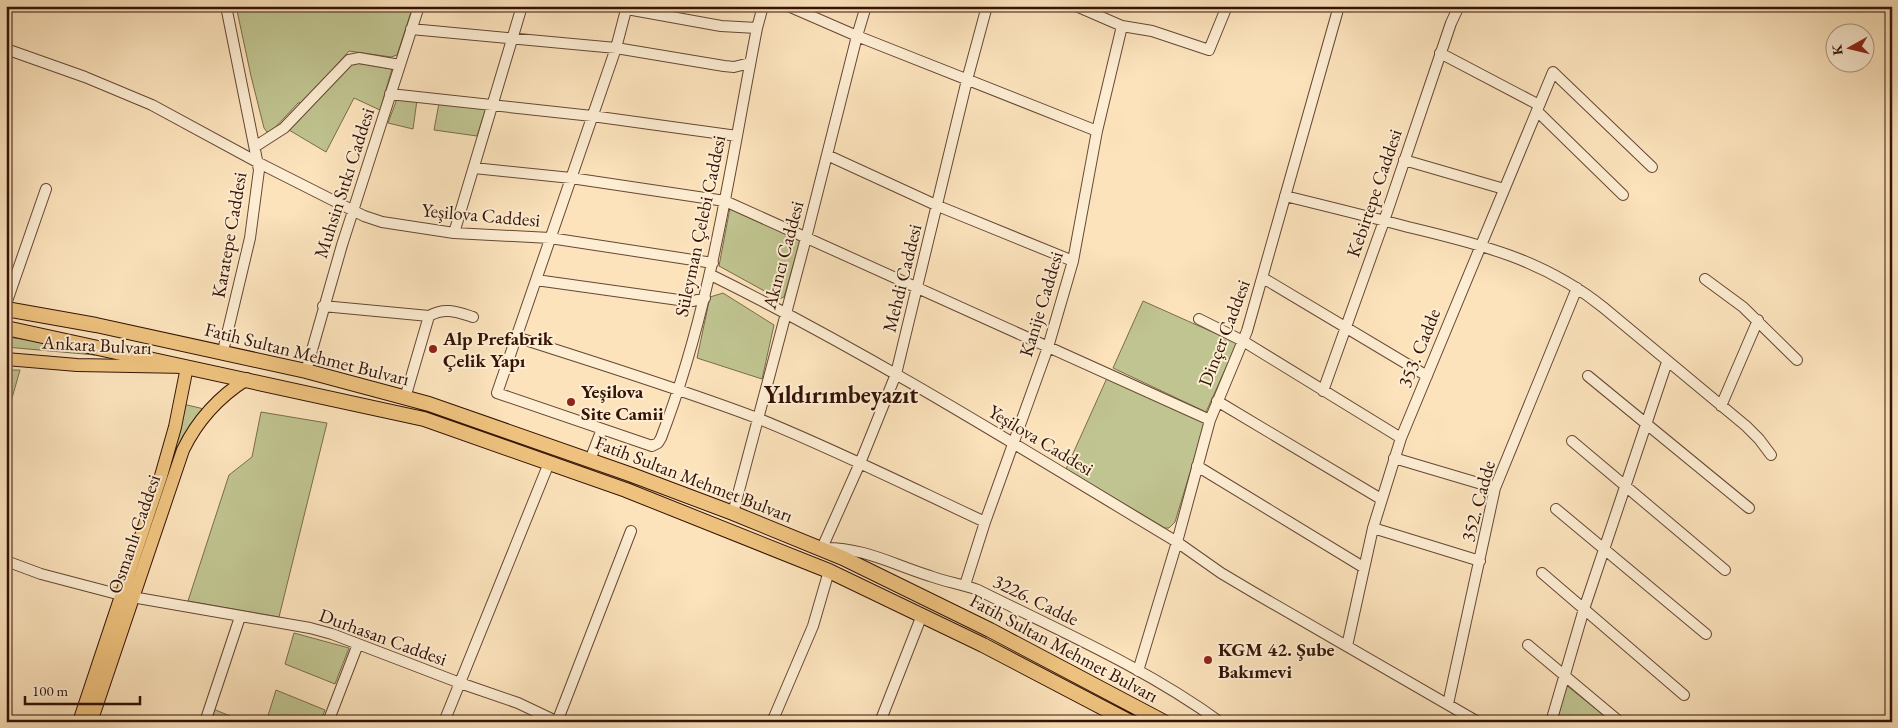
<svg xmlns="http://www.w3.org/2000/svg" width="1898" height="728" font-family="'EB Garamond',serif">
	<rect width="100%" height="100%" fill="#fce3bc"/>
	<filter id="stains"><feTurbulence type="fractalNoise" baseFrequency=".004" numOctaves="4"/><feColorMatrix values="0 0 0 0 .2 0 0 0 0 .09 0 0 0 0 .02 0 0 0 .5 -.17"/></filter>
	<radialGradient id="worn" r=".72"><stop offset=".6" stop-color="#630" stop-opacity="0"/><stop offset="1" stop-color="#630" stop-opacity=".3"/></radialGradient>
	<path fill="#c0c490" stroke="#7a6c4b" d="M236,6H413L397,55L391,57L349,51L304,102L298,103L271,132H267L264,128L251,76Z
		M351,62L392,69L380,110L354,98L326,152L289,130Z
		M397,99L417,100L413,129L388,123Z
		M439,103L486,108L477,136L434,130Z
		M730,208L800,241L784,297L779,299L719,266Z
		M723,293L774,325L762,379L697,358L710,297Z
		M1143,301L1237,343L1206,412L1113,368Z
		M6,337L38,341L95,355L6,347Z
		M6,370H20L6,419Z
		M1107,378L1205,423L1175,522L1169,528H1165L1066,469Z
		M183,404L204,409L177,448L169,467Z
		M261,412L327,423L279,617L188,601L229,475L252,457Z
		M294,633L349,648L335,684L285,664Z
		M1566,685L1612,722H1557Z
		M276,690L325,710L320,722H266Z
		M213,709L245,722H209Z"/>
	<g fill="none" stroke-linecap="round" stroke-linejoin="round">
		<g stroke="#664734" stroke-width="12">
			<path id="minor" d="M627,6L616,48L497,393L652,446L658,443L661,438C712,306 730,166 757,28L763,6
				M788,6L857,36L1097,131
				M987,6L967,80L896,374L860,463L822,548C863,547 892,564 930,576C946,582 962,584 978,590C1060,631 1146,668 1220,722
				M1076,6L1122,26L1152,31L1209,50L1227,6
				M627,9L721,26L757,28
				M411,29L616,48L724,66L734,67L750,63
				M6,49L85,77L152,105L259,163L364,216L382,222L454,233L550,238L713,263
				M1440,53L1539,105
				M390,94L592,116L737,136
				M1537,111L1623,195
				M256,146L284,128L349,60L359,58L400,65
				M827,155L938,206L1073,261
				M1404,160L1504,189
				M474,168L571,178L725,201L1210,420
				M1285,196C1326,206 1367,216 1408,227C1480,244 1545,260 1604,308L1746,426L1759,439L1771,455
				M454,233L522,6
				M711,275C871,354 1024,450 1177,542L1221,573L1253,592L1478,722
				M1263,278L1427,376
				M1705,279L1743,307L1797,360
				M536,280L686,301H693L705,298
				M6,304L46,189
				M323,306L429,316
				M429,316C445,307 457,312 473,317
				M1199,319L1243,341L1401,438
				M516,337C597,363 678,388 757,418C834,449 910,487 985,522
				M223,351L250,238L259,170L226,6
				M306,371L342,245L419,6
				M1588,376L1749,508
				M1323,391L1384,221L1451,23L1459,6
				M405,398L429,316
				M1217,401L1381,499
				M1721,406L1758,320
				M1572,441L1725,570
				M1394,458L1495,488
				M590,460L602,429
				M1197,466L1363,567
				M1556,509L1706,634
				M733,513L806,238L857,36L866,6
				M1373,528L1480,561
				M6,561L41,574L121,595
				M1542,573L1684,695
				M965,585L985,522L1048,347L1073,261L1097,131L1122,26
				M132,597L310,628L332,634L460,683L518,703L558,722
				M1528,645L1620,722
				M1347,646L1373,528L1401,438L1553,72L1652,167
				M1138,671L1177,542L1210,420L1247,331L1339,6
				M1448,704L1495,488L1577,288
				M205,722L240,617
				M328,722L358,644
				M444,722L549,463
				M557,722L631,531
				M772,722L813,626L829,571
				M880,722L922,615
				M1551,722L1584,609L1667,362"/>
		</g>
		<g stroke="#341306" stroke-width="14">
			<path id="major" d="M6,359L77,365L187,367L175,427L161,476L79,722
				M91,722L183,450C197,421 220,396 247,379"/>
		</g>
		<g stroke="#341306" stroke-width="16">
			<path id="highway" d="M6,309L96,325L306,371L429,404L632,475L733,513L843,558L990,630L1164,722
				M6,328L424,419L626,490L829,571L983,645L1130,722"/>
		</g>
		<use href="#minor" stroke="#fdedd3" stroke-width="10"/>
		<use href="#major" stroke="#eec27e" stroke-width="12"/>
		<use href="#highway" stroke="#eec27e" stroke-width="14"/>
	</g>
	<g fill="#8f2418" stroke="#fdedd3" stroke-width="2">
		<circle cx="433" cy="349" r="5"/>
		<circle cx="571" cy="402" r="5"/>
		<circle cx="1208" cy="660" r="5"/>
	</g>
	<g text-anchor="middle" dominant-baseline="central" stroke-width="4" stroke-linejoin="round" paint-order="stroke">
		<g font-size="19" fill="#341306" stroke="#fdedd3">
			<text transform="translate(344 183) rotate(-72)">Muhsin Sıtkı Caddesi</text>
			<text transform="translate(1374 193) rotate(-71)">Kebirtepe Caddesi</text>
			<text transform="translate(481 215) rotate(5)">Yeşilova Caddesi</text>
			<text transform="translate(700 226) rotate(-78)">Süleyman Çelebi Caddesi</text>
			<text transform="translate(229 235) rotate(-80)">Karatepe Caddesi</text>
			<text transform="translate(783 255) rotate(-75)">Akıncı Caddesi</text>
			<text transform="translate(902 278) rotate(-76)">Mehdi Caddesi</text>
			<text transform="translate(1041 304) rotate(-73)">Kanije Caddesi</text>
			<text transform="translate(1224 333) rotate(-69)">Dinçer Caddesi</text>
			<text transform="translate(97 345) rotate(3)">Ankara Bulvarı</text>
			<text transform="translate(1419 348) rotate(-68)">353. Cadde</text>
			<text transform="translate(307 354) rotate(14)">Fatih Sultan Mehmet Bulvarı</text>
			<text transform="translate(1041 440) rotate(31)">Yeşilova Caddesi</text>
			<text transform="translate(694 479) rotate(21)">Fatih Sultan Mehmet Bulvarı</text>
			<text transform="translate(1478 501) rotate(-75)">352. Cadde</text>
			<text transform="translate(134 534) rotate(-71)">Osmanlı Caddesi</text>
			<text transform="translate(1036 600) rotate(26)">3226. Cadde</text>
			<text transform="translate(383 637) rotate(20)">Durhasan Caddesi</text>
			<text transform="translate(1064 648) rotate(28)">Fatih Sultan Mehmet Bulvarı</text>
		</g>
		<g font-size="19" font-weight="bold" fill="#341306" stroke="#fdedd3" text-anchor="start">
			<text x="443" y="338">Alp Prefabrik<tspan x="443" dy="22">Çelik Yapı</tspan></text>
			<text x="581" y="391">Yeşilova<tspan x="581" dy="22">Site Camii</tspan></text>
			<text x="1218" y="649">KGM 42. Şube<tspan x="1218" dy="22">Bakımevi</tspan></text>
		</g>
		<g font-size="24" font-weight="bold" fill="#341306" stroke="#fdedd3">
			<text x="841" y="394">Yıldırımbeyazıt</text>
		</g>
	</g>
	<rect width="1898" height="728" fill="none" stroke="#fce3bc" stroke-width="25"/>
	<rect x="8" y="8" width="1883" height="713" fill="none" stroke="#341306" stroke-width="2.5"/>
	<rect x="12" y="12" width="1873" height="703" fill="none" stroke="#341306"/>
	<g transform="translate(1850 48) rotate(262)"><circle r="24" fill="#fdedd3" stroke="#ad9681"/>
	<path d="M0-4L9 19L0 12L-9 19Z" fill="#8f2418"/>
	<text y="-8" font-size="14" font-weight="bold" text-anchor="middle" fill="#341306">K</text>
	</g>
	<path d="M25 696v8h115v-8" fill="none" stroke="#341306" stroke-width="2.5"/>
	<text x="32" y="696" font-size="15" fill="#341306" stroke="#fdedd3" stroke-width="4" paint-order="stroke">100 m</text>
	<rect width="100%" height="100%" filter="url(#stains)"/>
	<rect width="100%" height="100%" fill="url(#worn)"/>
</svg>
